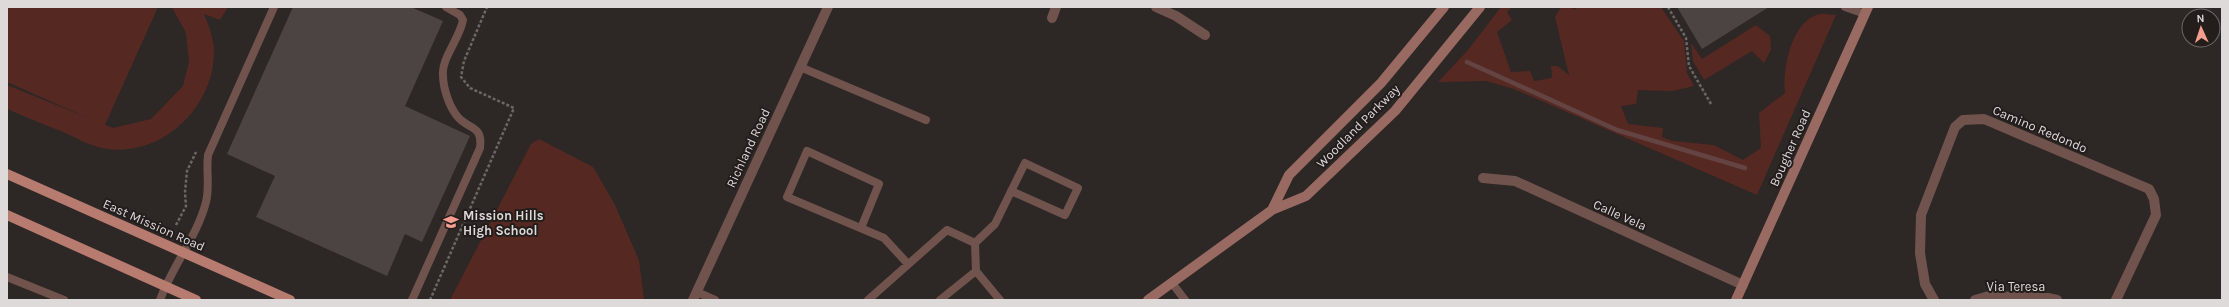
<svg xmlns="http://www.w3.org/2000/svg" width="2229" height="307" font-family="Karla,sans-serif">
	<rect width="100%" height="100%" fill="#2d2725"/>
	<path fill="#552922" d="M7,7H158L105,125L113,128L151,119L183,86L189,62L186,33L172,7H228L220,20L204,14C209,26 214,39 214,52C214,106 164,156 108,149C91,147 79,139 63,132C45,125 26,117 7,109V85L88,118L7,82Z
		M1501,7H1512L1507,12L1512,20L1497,32L1511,72L1530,71L1534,81L1552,78L1551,66H1558L1569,75L1555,17L1561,7H1570L1575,10L1577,7H1661L1684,41L1687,73L1694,86L1673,91L1638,90L1636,104L1621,106L1628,124L1663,128L1662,137L1672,141L1714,145L1743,160L1761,148L1759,113L1785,93C1782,69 1792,19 1820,14C1825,13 1831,15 1836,15L1757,195L1514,89L1486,81L1438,82L1468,50Z
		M1756,25L1770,36L1771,50L1764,63L1752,51L1704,80L1693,61L1691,43L1702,59Z
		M539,139L593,167L614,203L639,260L644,300H452L451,298L531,144Z"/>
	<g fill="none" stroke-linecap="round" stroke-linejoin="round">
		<path stroke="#644442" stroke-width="4.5" d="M1467,62L1617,130L1745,168"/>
	</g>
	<path fill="#4b4443" d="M293,7H411L443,21L405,106L470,136L422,242L405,234L387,276L256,217L275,176L227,154Z
		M1677,7H1769L1702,49Z"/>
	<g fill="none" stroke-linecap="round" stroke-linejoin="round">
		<path stroke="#6c6765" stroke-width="2.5" stroke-dasharray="3 2" stroke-linecap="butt" d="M1668,7L1686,38L1689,66L1711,104
			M176,225L186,206L185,192L187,171L196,152
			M430,300L514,108L470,88L461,77L464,61L487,7"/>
		<path stroke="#71534d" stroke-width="8" d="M1845,7L1865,14
			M800,67L926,120
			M861,228L879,184L807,151L787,197L884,238L908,264
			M7,277L64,300
			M1172,283L1185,300
			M697,292L715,300
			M160,300C172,266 197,237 206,202C210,186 206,171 208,155L274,7
			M412,300L480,148C483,124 468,130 457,116C449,106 443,88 443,75C441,59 460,38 463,20L460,15L446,7
			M868,300L947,230L975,243
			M940,300L976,271
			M1000,300L976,271L975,243L995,224L1025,163L1078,188L1065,215L1011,191"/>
		<path stroke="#71534d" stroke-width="10" d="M1156,7L1176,16L1205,35
			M1052,18L1056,7
			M1483,178L1515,181L1743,285
			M693,300L828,7
			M1934,300L1925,284L1920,253L1921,215L1955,127L1963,120L1984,119L2149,189L2154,199L2156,215L2116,300
			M1975,300L1989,296L2048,298L2057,300"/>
		<path stroke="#996a61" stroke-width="10" d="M1272,210L1289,175L1381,83L1444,7
			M1148,300L1272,210L1306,196L1395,111L1480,7
			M1736,300L1868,7"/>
		<path stroke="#b87b70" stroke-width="10" d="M7,174L290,300
			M7,215L196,300"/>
	</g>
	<defs>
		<g id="school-bare" transform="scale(1.2)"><path d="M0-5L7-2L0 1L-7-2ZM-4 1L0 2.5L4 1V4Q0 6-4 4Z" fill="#f59d8e" stroke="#231d1c" stroke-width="2.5" paint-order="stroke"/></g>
	</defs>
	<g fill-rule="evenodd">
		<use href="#school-bare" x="451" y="222"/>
	</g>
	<g text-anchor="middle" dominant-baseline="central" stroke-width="4" stroke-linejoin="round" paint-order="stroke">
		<g font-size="13" fill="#dedad9" stroke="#231d1c">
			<text transform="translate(1358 126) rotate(-45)">Woodland Parkway</text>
			<text transform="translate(2040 129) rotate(23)">Camino Redondo</text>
			<text transform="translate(748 148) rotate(-65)">Richland Road</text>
			<text transform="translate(1790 148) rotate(-66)">Bougher Road</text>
			<text transform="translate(1620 215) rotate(24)">Calle Vela</text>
			<text transform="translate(154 225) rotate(24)">East Mission Road</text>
			<text x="2016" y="286">Via Teresa</text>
		</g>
		<g font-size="13" font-weight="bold" fill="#dedad9" stroke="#231d1c" text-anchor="start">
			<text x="463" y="215">Mission Hills<tspan x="463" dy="15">High School</tspan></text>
		</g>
	</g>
	<rect width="2229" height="307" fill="none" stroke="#dedad9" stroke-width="16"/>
	<g transform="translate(2201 28) rotate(357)"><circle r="19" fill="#231d1c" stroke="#6e6968"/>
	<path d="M0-3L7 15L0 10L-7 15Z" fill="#f59d8e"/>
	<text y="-6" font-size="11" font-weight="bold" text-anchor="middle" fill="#dedad9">N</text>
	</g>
</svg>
